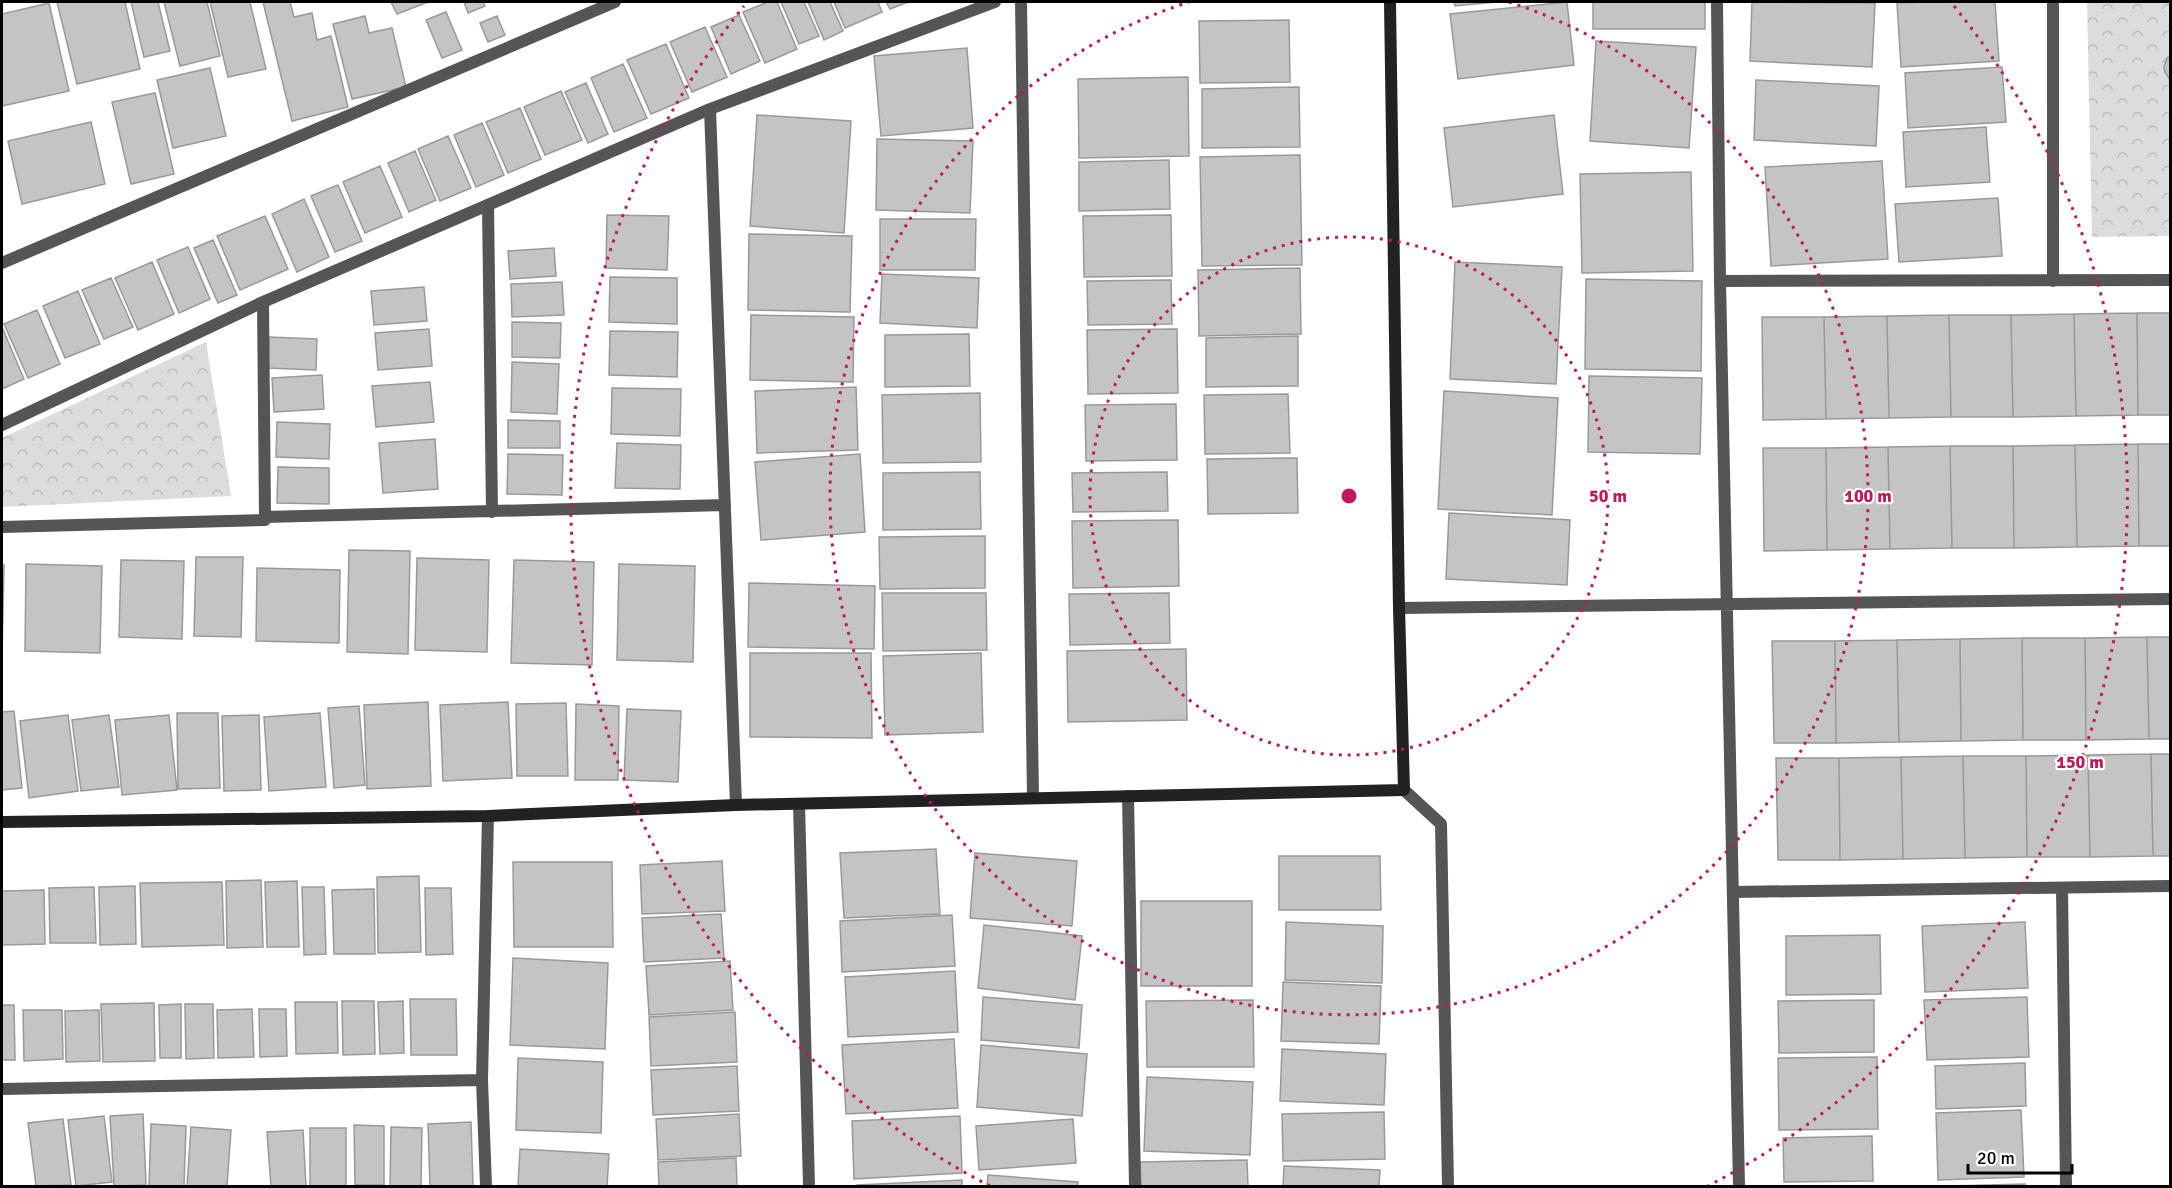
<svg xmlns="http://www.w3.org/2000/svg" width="2172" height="1188" font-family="Signika,sans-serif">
	<defs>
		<pattern id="park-crowns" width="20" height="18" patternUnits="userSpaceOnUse" patternTransform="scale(1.5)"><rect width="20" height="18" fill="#dcdcdc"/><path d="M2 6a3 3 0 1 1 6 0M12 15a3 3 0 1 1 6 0" fill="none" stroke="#bbb"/></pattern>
	</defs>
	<rect width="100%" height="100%" fill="#fff"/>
	<path fill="url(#park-crowns)" d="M2087,2H2170V236L2092,237Z
		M206,342L231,496L2,507V438Z"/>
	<path fill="#c4c4c4" stroke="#999" stroke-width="1.5" d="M57,2H125L140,69L77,84Z
		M131,2H158L170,51L144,57Z
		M164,2H207L220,56L180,66Z
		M210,2H250L266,69L228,77Z
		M263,2H290L294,17L312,13L317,40L331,36L348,107L292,121Z
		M391,2H428L397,14Z
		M464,2H483L485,6L468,13Z
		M768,2H777L797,49L765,63L743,12Z
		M781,2H804L819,36L799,44Z
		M808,2H830L843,31L824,40Z
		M834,2H878L882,12L845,28Z
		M886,2H908L890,9Z
		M1454,2H1496L1455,6Z
		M1567,2L1574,65L1458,79L1450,14Z
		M1593,2H1705V29H1593Z
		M1752,2L1875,3L1872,67L1750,61Z
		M1925,2H1995L1999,61L1901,67L1897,3Z
		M49,3L69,91L2,106V14Z
		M446,12L462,50L442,58L426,20Z
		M739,15L760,61L731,74L711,27Z
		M365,16L369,33L392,28L406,87L352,99L333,24Z
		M497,16L505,35L488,42L480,23Z
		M1289,20L1290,82L1200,83L1199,21Z
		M705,27L727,77L692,92L670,42Z
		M1596,41L1696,47L1689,148L1590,141Z
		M666,44L689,98L651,114L627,60Z
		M967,48L973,128L881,136L874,56Z
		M2170,56V80L2165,72L2164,67L2167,58Z
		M623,64L647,118L614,132L591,78Z
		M2002,67L2006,122L1908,128L1905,73Z
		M210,68L226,136L173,148L157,80Z
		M1188,77L1189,156L1079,158L1078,79Z
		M1756,80L1879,86L1876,146L1754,140Z
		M586,83L608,134L588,143L565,92Z
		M1299,87L1300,147L1202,148V89Z
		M561,91L582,140L545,155L524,107Z
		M155,93L174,174L131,184L112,102Z
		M520,108L541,159L508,173L486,122Z
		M757,115L851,121L844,233L750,226Z
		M1554,115L1563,194L1453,207L1444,128Z
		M91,122L105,184L22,204L8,141Z
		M482,123L504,175L476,187L454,135Z
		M1986,127L1990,182L1906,187L1903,132Z
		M448,136L471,188L440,201L418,149Z
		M877,139L973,141L970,213L876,210Z
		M415,151L436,200L409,212L388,163Z
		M1300,155L1302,265L1202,266L1200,157Z
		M1169,160L1170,209L1079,211V162Z
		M1882,161L1888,259L1771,266L1765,167Z
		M380,166L402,217L365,233L343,182Z
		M1691,172L1693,271L1582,273L1580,174Z
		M338,185L362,241L335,252L311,196Z
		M1998,198L2002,256L1899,262L1895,204Z
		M304,199L329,257L297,272L272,214Z
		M607,215L669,216L667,270L606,268Z
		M1171,215L1172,276L1084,277L1083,216Z
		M265,216L288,269L240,290L217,236Z
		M880,219H976L975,270H880Z
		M749,234L852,236L850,312L748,310Z
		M213,240L237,295L218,303L194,248Z
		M188,247L210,299L179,313L157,260Z
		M554,248L556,276L510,279L508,251Z
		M152,262L174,314L138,330L115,278Z
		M1455,262L1562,267L1556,384L1450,379Z
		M1300,268L1301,334L1199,336L1198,270Z
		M882,274L979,278L977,328L880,323Z
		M610,277L677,278V324L609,322Z
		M111,278L133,327L104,339L82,290Z
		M1586,279L1702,281L1701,371L1585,369Z
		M1171,280L1172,324L1088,325L1087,281Z
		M562,282L564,315L512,317L511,284Z
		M424,287L427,321L374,325L371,291Z
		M78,291L100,344L65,358L43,306Z
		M37,310L60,364L28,378L4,324Z
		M2137,313H2170V415H2138Z
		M2137,313L2138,415L2076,416L2074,314Z
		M2074,314L2076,416L2013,417L2011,315Z
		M751,315L854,317L853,382L750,380Z
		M1949,315L1951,417L1889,418L1887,316Z
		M1949,315H2011L2013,417H1951Z
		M1887,316L1889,418L1826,419L1824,317Z
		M1762,317H1824L1826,419L1763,420Z
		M512,322L561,323L560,358L512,357Z
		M2,327L24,379L2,389Z
		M429,329L432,366L378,370L375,333Z
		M1177,329L1178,393L1088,394L1087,330Z
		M610,331L678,332L677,377L609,375Z
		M969,334L970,386L885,387V335Z
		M1298,336V386L1206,387V338Z
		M269,337L317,339L316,370L268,368Z
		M512,362L559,364L557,414L511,412Z
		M322,375L324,409L274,412L272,378Z
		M1589,376L1702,378L1700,454L1588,452Z
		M430,382L434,422L376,427L372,386Z
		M856,387L858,450L757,453L755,391Z
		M612,388L681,389L680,436L611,434Z
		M1444,391L1558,398L1552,515L1438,509Z
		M980,393L981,462L883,463L882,395Z
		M1288,394L1290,453L1205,454L1204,395Z
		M1176,404L1177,460L1086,461L1085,405Z
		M508,420L560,421V448H508Z
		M277,422L330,424L329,459L276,457Z
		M435,439L438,489L383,493L379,443Z
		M617,443L681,445L680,489L615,488Z
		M2138,444H2170V546H2139Z
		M2138,444L2139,546L2077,547L2075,445Z
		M2075,445L2077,547L2014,548L2013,446Z
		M1950,446L1952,548L1890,549L1888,447Z
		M1950,446H2013L2014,548H1952Z
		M1888,447L1890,549L1827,550L1826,448Z
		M1763,448H1826L1827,550L1764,551Z
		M508,454L563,455L562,495L507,494Z
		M860,454L865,532L761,540L755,462Z
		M1297,458L1298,513L1208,514L1207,459Z
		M278,467L329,468V504L277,503Z
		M980,472L981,529L883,530V473Z
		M1167,472L1168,511L1073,512L1072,473Z
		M1449,513L1570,520L1567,585L1446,579Z
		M1178,520L1179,586L1073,588L1072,521Z
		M985,536V588L880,589L879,537Z
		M349,550L410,551L408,654L347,652Z
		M196,557H243L241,637L194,636Z
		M417,558L489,560L487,652L415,650Z
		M121,560L184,561L182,639L119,637Z
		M514,560L594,562L592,665L511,663Z
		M26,564L102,566L100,653L25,651Z
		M619,564L695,566L693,662L617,660Z
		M2,565H4L2,658Z
		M257,568L340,570L339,643L256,641Z
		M749,583L875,586L874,649L748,647Z
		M882,593H986L987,650L883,651Z
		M1169,593L1170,643L1070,645L1069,594Z
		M2147,637H2170V739H2149Z
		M2147,637L2149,739L2086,740L2085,638Z
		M2022,638H2085L2086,740H2023Z
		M2022,638L2023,740L1961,741L1960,639Z
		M1960,639L1961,741L1899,742L1897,640Z
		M1897,640L1899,742L1836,743L1835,641Z
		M1772,641H1835L1836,743H1774Z
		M1186,649L1187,720L1068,722L1067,651Z
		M750,653H871L872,738L750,737Z
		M981,653L983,732L885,735L883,656Z
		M428,702L431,786L367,789L364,705Z
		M508,702L512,778L443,781L440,705Z
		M566,703L568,776H517L516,704Z
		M576,704L619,706L618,780H575Z
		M359,706L365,785L334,788L328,708Z
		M627,709L681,711L678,782L624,780Z
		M14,711L22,788L2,790V712Z
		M177,713H218L220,788L178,789Z
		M320,713L326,787L269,791L264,717Z
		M68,715L78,791L29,798L20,721Z
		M109,715L119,787L81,791L72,720Z
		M169,715L177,790L122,795L115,720Z
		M259,715L261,790L224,791L222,716Z
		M2151,754H2170V856H2153Z
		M2151,754L2153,856L2090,857L2088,755Z
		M2088,755L2090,857H2027L2026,756Z
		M1963,756L1965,858L1903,859L1901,757Z
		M1963,756H2026L2027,857L1965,858Z
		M1901,757L1903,859L1840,860L1839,758Z
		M1776,758H1839L1840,860H1778Z
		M936,849L940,914L844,918L840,853Z
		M975,853L1077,861L1072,926L970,918Z
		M1279,856H1380L1381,910H1279Z
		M722,861L725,911L642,914L640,865Z
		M513,862H612L613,947H514Z
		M419,876L421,952L378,953L377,877Z
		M261,880L263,947L227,948L226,881Z
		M297,881L299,947H267L265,882Z
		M222,882L224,945L142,947L140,883Z
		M135,886L136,944L100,945L99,887Z
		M94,887L96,943H50L49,888Z
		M302,887H324L326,954L304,955Z
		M425,888H451L453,954L426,955Z
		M374,889L375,954H334L332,890Z
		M44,890L45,944L2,945V891Z
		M1141,901H1252V986H1141Z
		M721,914L724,958L644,962L642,918Z
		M952,915L955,966L842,972L840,921Z
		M1286,922L1383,926L1382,983L1285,980Z
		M2025,922L2028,988L1925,992L1922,926Z
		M984,925L1082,936L1075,1000L978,988Z
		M1880,935L1881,994L1786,995V936Z
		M513,958L608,963L605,1049L510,1045Z
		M730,961L733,1010L649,1015L646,966Z
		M955,971L958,1032L848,1037L845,977Z
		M1283,982L1381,986L1379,1044L1281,1041Z
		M983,997L1082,1005L1079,1048L981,1040Z
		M2027,997L2029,1057L1927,1060L1924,1000Z
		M410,999H456L457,1055H411Z
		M1253,1000L1254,1067H1147L1146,1001Z
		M1874,1000V1052L1779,1053L1778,1001Z
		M342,1001H374L375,1054L343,1055Z
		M403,1001L404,1053L380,1054L378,1002Z
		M295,1002H337L338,1053L296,1054Z
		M154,1003L155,1061L103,1062L101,1004Z
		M181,1004V1058H160L159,1005Z
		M185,1004H213L214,1058L186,1059Z
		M2,1005H14L15,1060H2Z
		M252,1009L254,1057L218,1058L217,1010Z
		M259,1009H286L287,1056L260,1057Z
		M23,1010H62L63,1059L24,1061Z
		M99,1010L100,1061L66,1062L65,1011Z
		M735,1012L737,1062L651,1066L649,1017Z
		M954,1039L958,1108L846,1114L842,1045Z
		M981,1045L1087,1054L1082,1116L977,1107Z
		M1282,1049L1386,1054L1384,1105L1280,1101Z
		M1877,1057L1878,1129L1779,1130L1778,1058Z
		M518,1058L603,1062L601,1133L516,1130Z
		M2025,1063L2026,1106L1936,1109L1935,1066Z
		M737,1066L739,1111L653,1115L651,1070Z
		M1147,1077L1253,1082L1250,1155L1144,1151Z
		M2021,1110L2024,1177L1938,1180L1936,1113Z
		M1384,1112L1385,1159L1283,1161L1282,1114Z
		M143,1114L146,1185L114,1186L110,1116Z
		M739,1114L741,1156L658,1160L656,1119Z
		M104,1116L112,1182L76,1186L68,1120Z
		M960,1116L962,1173L854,1179L852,1121Z
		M63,1119L71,1185L36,1186L28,1123Z
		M1073,1119L1076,1163L979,1170L976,1126Z
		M471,1122L473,1186H430L428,1124Z
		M151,1124L186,1126L184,1186H149Z
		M354,1125L384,1126V1185H355Z
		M191,1127L231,1130L227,1186H187Z
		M391,1127L422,1128L421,1186H390Z
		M310,1128H346V1186H310Z
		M303,1130L306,1186H271L267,1132Z
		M1872,1136L1873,1181L1784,1182L1783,1138Z
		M520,1149L609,1154L607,1186H518Z
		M736,1158L737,1186H659L658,1162Z
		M1247,1160L1248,1186H1141L1140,1162Z
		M1284,1166L1380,1170L1379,1186H1283Z
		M988,1175L1078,1182V1186H987Z
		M962,1180V1186H857V1185Z
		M2025,1184V1186H1949Z"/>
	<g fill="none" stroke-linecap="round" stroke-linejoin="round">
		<path stroke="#555" stroke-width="12" d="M1021,2L1033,797
			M1717,2L1720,281L1739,1186
			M710,109L736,805
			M488,205L492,512
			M2,263L615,2
			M1720,281L2170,280
			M2053,281V2
			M263,302L265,517
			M2,425L263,302L710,109L995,2
			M2,527L265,520V517L725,505
			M1399,608L2170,599
			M1404,790L1441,824L1448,1186
			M1128,796L1135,1186
			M799,804L809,1186
			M2062,888L2066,1186
			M1734,892L2170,886
			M2,1089L482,1080
			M486,1186L482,1080L488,816"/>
		<path stroke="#222" stroke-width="12" d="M2,822L488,816L736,805L1404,790L1399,608L1390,2"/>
	</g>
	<g fill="none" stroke="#c2185b" stroke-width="3" stroke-dasharray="3 6">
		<circle cx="1349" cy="496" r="259"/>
		<path d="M1509 2A519 519 0 1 1 1189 2"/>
		<path d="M990 1186A778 778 0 0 1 744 6M1954 6A778 778 0 0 1 1708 1186"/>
	</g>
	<circle cx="1349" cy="496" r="9" fill="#c2185b" stroke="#fff" stroke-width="3"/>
	<g font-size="18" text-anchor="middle" font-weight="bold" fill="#c2185b" stroke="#fff" stroke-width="4.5" stroke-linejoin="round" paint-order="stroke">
		<text x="1608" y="502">50 m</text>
		<text x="1868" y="502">100 m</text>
		<text x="2080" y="768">150 m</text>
	</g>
	<rect width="2172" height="1188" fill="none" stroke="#000000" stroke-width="6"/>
	<path d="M1968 1164v9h104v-9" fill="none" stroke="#000000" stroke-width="3"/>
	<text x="1977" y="1164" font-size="18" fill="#000000" stroke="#ffffff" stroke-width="4.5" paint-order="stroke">20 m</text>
</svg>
